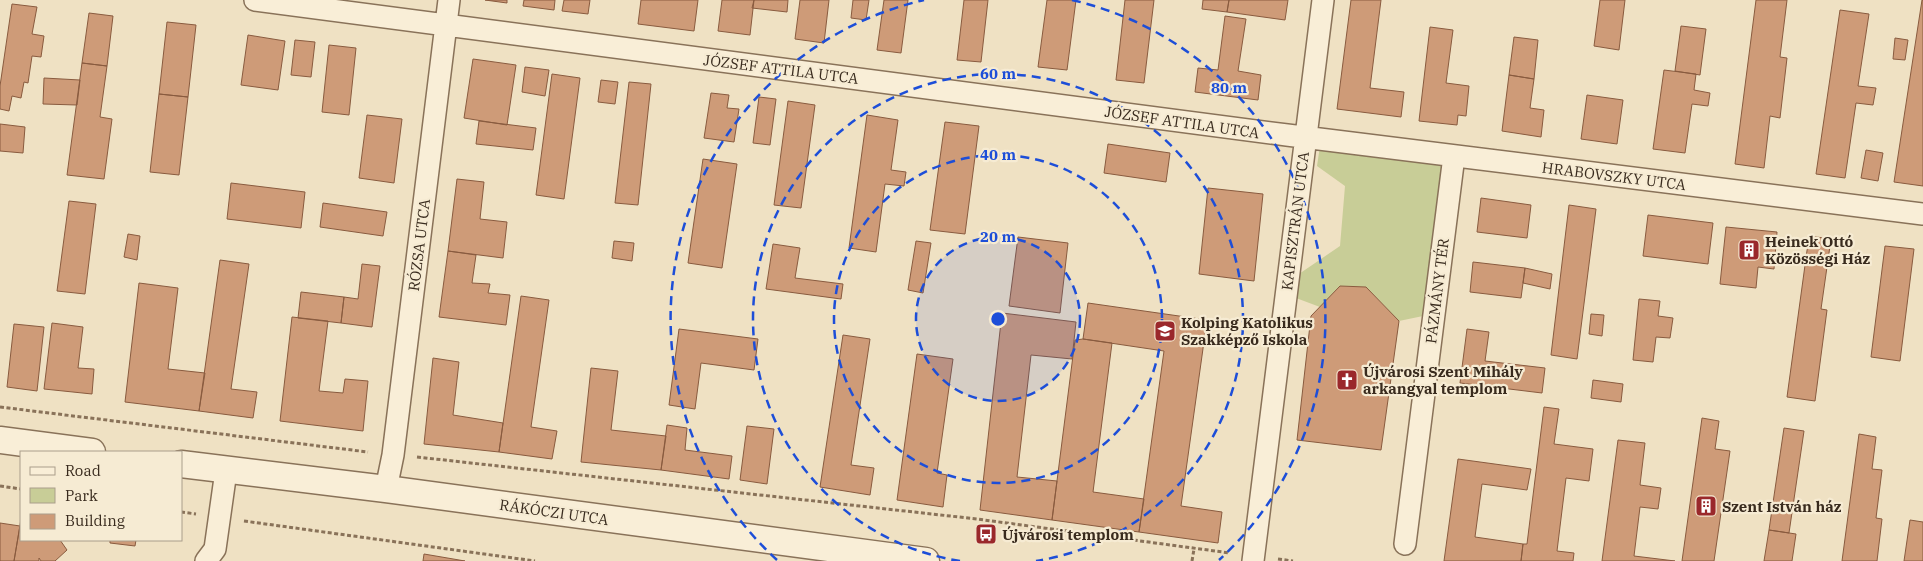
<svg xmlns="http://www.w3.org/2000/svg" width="1923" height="561" font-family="'IBM Plex Serif',serif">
	<rect width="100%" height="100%" fill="#efe1c3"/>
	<path fill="#c8cd97" d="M1320,146L1447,161L1423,316L1399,321L1366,287L1340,286L1320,307L1296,298L1299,274L1340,246L1345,186L1317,166Z"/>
	<path fill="#ce9b78" stroke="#895b3f" d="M485,0H507V3Z
		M524,0H555L554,10L523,6Z
		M564,0H590L588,14L562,11Z
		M641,0H698L694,31L638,24Z
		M722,0H754L750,35L718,31Z
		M754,0H788L787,12L752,8Z
		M800,0H829L824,43L795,39Z
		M853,0H869L866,20L851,18Z
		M884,0H908L901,53L877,50Z
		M964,0H988L981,62L957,60Z
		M1047,0H1076L1067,70L1038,67Z
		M1125,0H1154L1144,83L1116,80Z
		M1203,0H1229L1227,12L1202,9Z
		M1229,0H1288L1285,20L1227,12Z
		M1351,0H1381L1370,88L1404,92L1401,117L1337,109Z
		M1600,0H1625L1619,50L1594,46Z
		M1756,0H1787L1780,57L1787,58L1780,118L1770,116L1764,168L1735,164Z
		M1922,0H1923V186L1894,182Z
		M12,4L37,7L32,34L44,36L41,57L32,56L28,83L24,82L21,98L12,96L9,111L0,109V86Z
		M1840,10L1869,14L1858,86L1876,88L1873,105L1856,103L1845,178L1816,174Z
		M89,13L113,16L107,66L82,63Z
		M1225,16L1246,19L1238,71L1261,75L1258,100L1195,92L1198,68L1218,70Z
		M167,22L196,25L188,97L159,94Z
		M1681,26L1706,29L1700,75L1675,71Z
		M1430,27L1453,30L1446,83L1469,86L1466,116L1458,115L1457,125L1419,121Z
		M248,35L285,41L278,90L241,85Z
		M1514,37L1538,40L1534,79L1509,75Z
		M1895,38L1908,40L1905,60L1893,59Z
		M295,40L315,42L311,77L291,75Z
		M329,45L356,48L349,115L322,112Z
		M473,59L516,65L507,125L464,118Z
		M82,63L107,66L100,117L112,119L104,179L67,175Z
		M525,67L549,70L545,96L522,92Z
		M1664,70L1696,74L1694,90L1710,93L1708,106L1692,104L1685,153L1653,149Z
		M552,74L580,78L564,199L536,195Z
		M1509,75L1534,79L1530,108L1544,110L1541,137L1502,131Z
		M44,78L80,80L77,105L43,104Z
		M601,80L618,82L615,104L598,102Z
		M629,82L651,84L638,205L615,203Z
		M711,93L729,95L727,108L739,109L734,142L704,138Z
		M159,94L188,97L179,175L150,172Z
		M1587,95L1623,100L1617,144L1581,139Z
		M759,97L776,99L770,145L753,143Z
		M788,101L815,105L801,208L774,205Z
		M367,115L402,119L394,183L359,178Z
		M867,115L898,120L891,170L906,172L904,186L885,184L876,252L849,248Z
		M479,121L536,128L533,150L476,144Z
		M945,122L979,126L965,234L930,230Z
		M0,124L25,127L23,153L0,151Z
		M1108,144L1170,153L1166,182L1104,173Z
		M1866,150L1883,153L1878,181L1861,178Z
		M703,159L737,164L722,268L688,263Z
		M457,179L484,182L480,219L507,222L503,258L448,251Z
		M231,183L305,192L301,228L227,219Z
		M1208,188L1263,194L1254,281L1199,274Z
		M1481,198L1531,205L1527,238L1477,232Z
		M69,201L96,204L85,294L57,291Z
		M323,203L387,212L383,236L320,227Z
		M1569,205L1596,209L1577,359L1551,355Z
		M1648,215L1713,223L1708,264L1643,256Z
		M1726,227L1777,232L1774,269L1758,267L1756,288L1720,284Z
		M128,234L140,236L137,260L124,257Z
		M1809,236L1831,239L1821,309L1827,310L1815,401L1787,397Z
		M1018,237L1068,243L1060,313L1009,306Z
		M614,241L634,243L632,261L612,258Z
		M916,241L931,243L923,293L908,290Z
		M773,244L800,248L795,278L843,284L841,299L766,289Z
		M1885,246L1914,249L1900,361L1871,357Z
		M448,251L476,255L472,283L490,284L488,293L510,295L506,325L439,317Z
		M220,260L249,264L231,389L257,392L253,418L199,411Z
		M1473,262L1525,268L1521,298L1470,292Z
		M362,264L380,266L372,327L341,323L344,297L358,299Z
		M1525,268L1552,274L1550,289L1523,283Z
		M139,283L178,288L168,369L205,373L199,411L125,402Z
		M1340,286L1366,287L1399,321L1381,450L1297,440L1311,316Z
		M301,292L344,297L341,323L298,318Z
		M521,296L549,300L531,427L557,431L552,459L499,452Z
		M1639,299L1660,301L1658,316L1673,318L1670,338L1656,337L1653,362L1633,360Z
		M1088,303L1207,320L1181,506L1222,512L1218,543L1139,532L1164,351L1083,339Z
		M1002,313L1076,322L1072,359L1031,355L1017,477L1057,481L1052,520L980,510Z
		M1591,314L1604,315L1602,336L1589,334Z
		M292,317L328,321L319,391L343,393L345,379L368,381L363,431L280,421Z
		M52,323L83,327L78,368L94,369L92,394L44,389Z
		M14,324L44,327L37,391L7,387Z
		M679,329L758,339L754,370L701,363L695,409L669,405Z
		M1467,329L1489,332L1485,361L1545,368L1542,393L1460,383Z
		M843,335L870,339L851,465L874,468L870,495L820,487Z
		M1083,339L1112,343L1093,492L1144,499L1139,532L1052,520L1075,340Z
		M917,354L953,359L937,473L947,475L943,507L897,500Z
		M433,358L459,362L453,415L503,423L499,452L424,444Z
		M591,368L618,371L611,430L666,436L661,470L581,462Z
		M1593,380L1623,384L1621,402L1591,398Z
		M1544,407L1559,409L1554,444L1593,449L1589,481L1566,478L1557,551L1574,553L1573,561H1521L1523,544H1527Z
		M1702,418L1719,421L1715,449L1730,451L1714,561H1682Z
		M667,425L687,428L685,450L732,456L729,479L661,470Z
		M747,426L774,429L767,484L740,480Z
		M1784,428L1804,431L1789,533L1769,530Z
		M1859,434L1876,437L1872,469L1882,470L1876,518L1882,519L1877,561H1842Z
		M1618,440L1645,443L1640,485L1661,488L1658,509L1640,507L1634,556L1675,561H1602Z
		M1458,459L1531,469L1527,490L1482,484L1475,537L1523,544L1521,561H1444Z
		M21,519V540H60L67,550L55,561H41L39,558V561H14Z
		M1910,520L1923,522V561H1904Z
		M0,523L20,526L14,561H0Z
		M1769,530L1796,534L1792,561H1764Z
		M110,540H136L135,546L110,543Z
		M424,554L465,561H423Z"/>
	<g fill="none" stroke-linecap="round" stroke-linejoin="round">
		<g stroke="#897259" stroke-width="24">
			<path id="minor" d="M255,0L1287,135L1923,214
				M386,489L393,455L449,0
				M1405,544L1454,156
				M206,561L215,549L226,471
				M1253,561L1323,0"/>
		</g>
		<g stroke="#897259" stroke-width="29">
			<path id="tertiary" d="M0,440L92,452
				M181,464L386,489L926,561"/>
		</g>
		<path stroke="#897259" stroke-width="3" stroke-dasharray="4 2.5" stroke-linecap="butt" d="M0,407L368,452
			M417,457L977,519L1230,553
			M0,486L21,489
			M181,512L196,514
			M244,521L535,561
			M1278,559L1293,561
			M1192,561L1194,549"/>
		<use href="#minor" stroke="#f9eed7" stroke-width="21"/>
		<use href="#tertiary" stroke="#f9eed7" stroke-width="26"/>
	</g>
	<circle cx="998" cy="319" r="82" fill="#1d4ed8" fill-opacity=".12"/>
	<g fill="none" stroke="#1d4ed8" stroke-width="2.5" stroke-dasharray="9 6">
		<circle cx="998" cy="319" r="82"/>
		<circle cx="998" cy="319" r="164"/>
		<path d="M960 561A245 245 0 1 1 1036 561"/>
		<path d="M777 560A327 327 0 0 1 924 0M1072 0A327 327 0 0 1 1219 560"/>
	</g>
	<defs>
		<g id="building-square" transform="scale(1.125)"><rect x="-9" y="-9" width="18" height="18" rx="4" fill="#9a282b" stroke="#f6ebd3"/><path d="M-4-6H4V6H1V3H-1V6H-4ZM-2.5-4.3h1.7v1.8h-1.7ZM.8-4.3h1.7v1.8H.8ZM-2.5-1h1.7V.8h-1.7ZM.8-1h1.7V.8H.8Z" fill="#fff"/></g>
		<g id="school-square" transform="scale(1.125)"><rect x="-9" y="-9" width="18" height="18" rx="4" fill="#9a282b" stroke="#f6ebd3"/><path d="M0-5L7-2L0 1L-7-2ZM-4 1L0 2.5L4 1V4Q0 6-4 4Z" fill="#fff"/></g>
		<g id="church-square" transform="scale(1.125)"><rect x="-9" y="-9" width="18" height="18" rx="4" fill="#9a282b" stroke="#f6ebd3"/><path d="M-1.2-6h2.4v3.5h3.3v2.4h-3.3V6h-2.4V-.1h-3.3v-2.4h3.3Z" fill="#fff"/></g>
		<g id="bus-square" transform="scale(1.125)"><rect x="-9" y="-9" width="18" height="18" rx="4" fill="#9a282b" stroke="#f6ebd3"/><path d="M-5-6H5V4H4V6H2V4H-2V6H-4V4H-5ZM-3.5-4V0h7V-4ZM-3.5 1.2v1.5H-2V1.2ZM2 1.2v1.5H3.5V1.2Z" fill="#fff"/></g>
	</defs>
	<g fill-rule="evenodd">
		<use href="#building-square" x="1749" y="250"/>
		<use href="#school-square" x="1165" y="331"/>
		<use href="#church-square" x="1347" y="380"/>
		<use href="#building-square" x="1706" y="506"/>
		<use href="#bus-square" x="986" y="534"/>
	</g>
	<g text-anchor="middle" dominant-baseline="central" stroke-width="4.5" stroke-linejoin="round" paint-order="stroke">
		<g font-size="15" fill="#392b1e" stroke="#f6ebd3">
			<text transform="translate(781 69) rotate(7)">JÓZSEF ATTILA UTCA</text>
			<text transform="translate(1182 122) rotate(8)">JÓZSEF ATTILA UTCA</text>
			<text transform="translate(1614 176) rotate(7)">HRABOVSZKY UTCA</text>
			<text transform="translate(1295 221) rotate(-83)">KAPISZTRÁN UTCA</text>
			<text transform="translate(419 245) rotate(-83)">RÓZSA UTCA</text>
			<text transform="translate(1437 291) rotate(-83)">PÁZMÁNY TÉR</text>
			<text transform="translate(554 512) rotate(8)">RÁKÓCZI UTCA</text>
		</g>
		<g font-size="15" font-weight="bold" fill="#392b1e" stroke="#f6ebd3" text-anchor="start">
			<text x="1765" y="241">Heinek Ottó<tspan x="1765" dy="17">Közösségi Ház</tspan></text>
			<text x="1181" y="322">Kolping Katolikus<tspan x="1181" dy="17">Szakképző Iskola</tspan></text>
			<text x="1363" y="371">Újvárosi Szent Mihály<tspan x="1363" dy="17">arkangyal templom</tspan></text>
			<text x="1722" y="506">Szent István ház</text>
			<text x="1002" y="534">Újvárosi templom</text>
		</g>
	</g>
	<circle cx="998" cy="319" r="8" fill="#1d4ed8" stroke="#f6ebd3" stroke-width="2.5"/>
	<g font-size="15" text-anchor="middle" font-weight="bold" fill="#1d4ed8" stroke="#f6ebd3" stroke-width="4.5" stroke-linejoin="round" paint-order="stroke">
		<text x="998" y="79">60 m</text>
		<text x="1229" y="93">80 m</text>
		<text x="998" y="160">40 m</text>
		<text x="998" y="242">20 m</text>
	</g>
	<rect x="20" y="451" width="162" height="90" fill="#f6ebd3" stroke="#aa9e8b"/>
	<rect x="30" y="467" width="25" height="8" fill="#f9eed7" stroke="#aa9e8b"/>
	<text x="65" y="476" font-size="15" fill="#392b1e">Road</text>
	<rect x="30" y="488" width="25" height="15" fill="#c8cd97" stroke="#aa9e8b"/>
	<text x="65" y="501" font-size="15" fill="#392b1e">Park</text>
	<rect x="30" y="514" width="25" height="15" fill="#ce9b78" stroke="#aa9e8b"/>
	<text x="65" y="526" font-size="15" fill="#392b1e">Building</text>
</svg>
